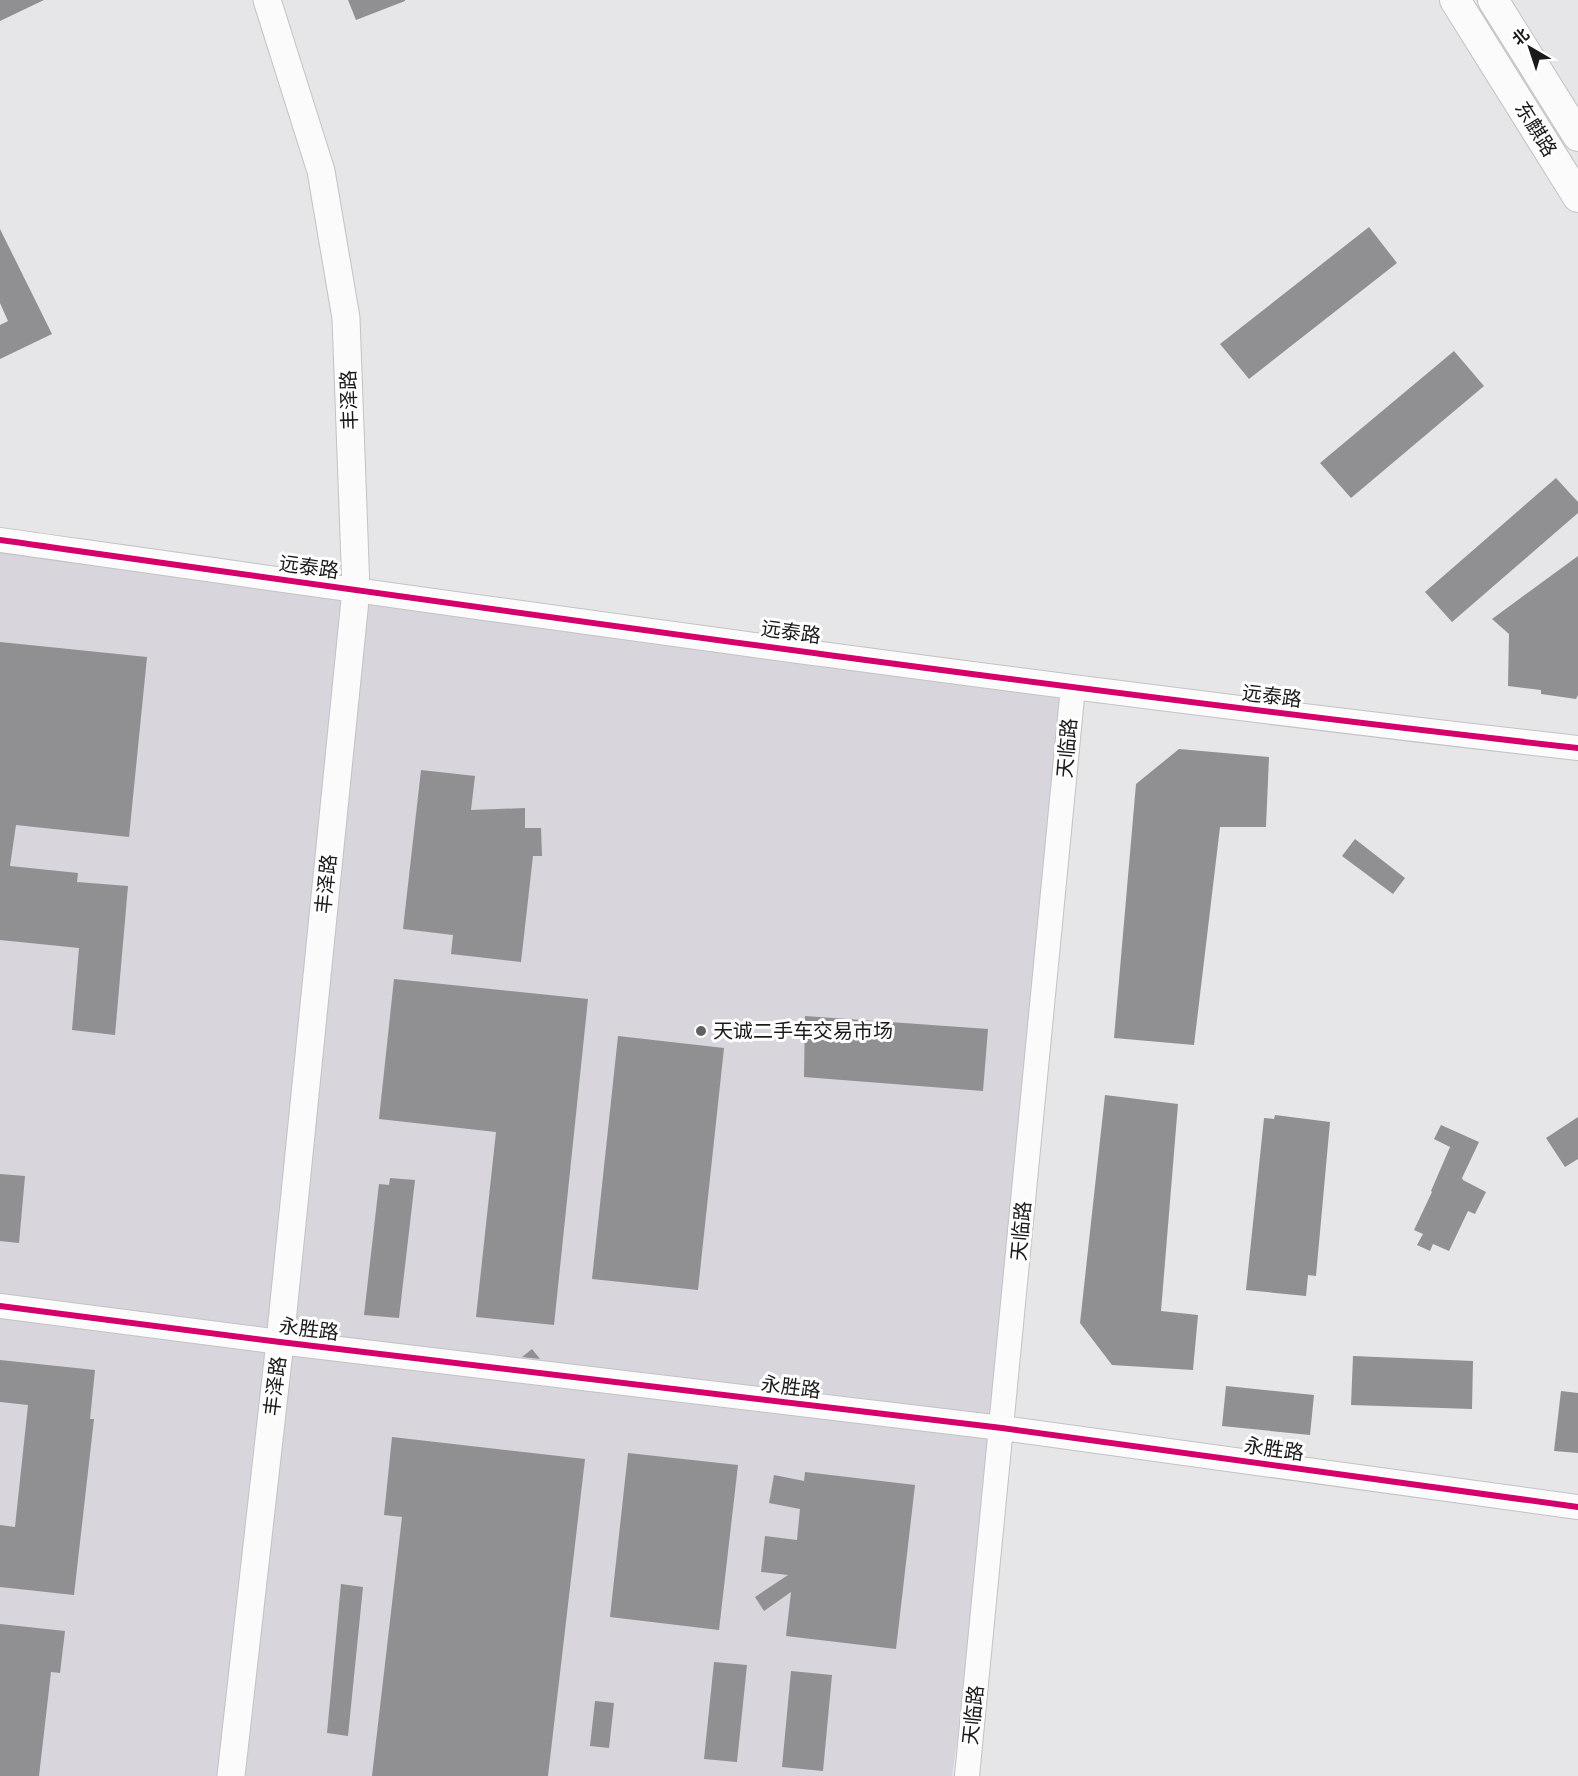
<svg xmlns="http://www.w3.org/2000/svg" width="1578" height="1776" font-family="'Public Sans','Noto Sans SC',sans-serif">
	<rect width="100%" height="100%" fill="#e6e5e7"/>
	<path fill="#d8d5dc" d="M0,540L1073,687L1002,1428L952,1776H0Z"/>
	<path fill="#908f91" d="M0,0H44L0,21Z
		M348,0H405V1L356,20Z
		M1369,227L1397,263L1249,379L1220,344Z
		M0,229L52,334L0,359V325L8,321L0,303Z
		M1454,351L1484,386L1351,498L1320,463Z
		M1556,478L1578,502V513L1452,622L1425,592Z
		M1578,556V695L1576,699L1541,694V690L1508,686L1509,634L1492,619Z
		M0,642L147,657L129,837L16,825L10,866L78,873L77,882L128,886L115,1035L72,1030L79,948L0,940Z
		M1179,749L1269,757L1266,827H1220L1194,1045L1114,1038L1136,784Z
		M421,770L475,776L471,810L525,808V828H541L542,856H533L521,962L451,954L453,935L403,929Z
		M1355,839L1405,878L1393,894L1342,856Z
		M394,979L588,999L554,1325L476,1317L496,1132L379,1119Z
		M805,1016L988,1029L983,1091L804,1077Z
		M618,1036L724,1048L698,1290L592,1279Z
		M1105,1095L1178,1104L1161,1311L1198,1315L1193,1370L1112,1365L1080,1323Z
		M1275,1115L1330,1122L1316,1276L1308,1275L1306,1296L1246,1290L1264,1118L1274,1119Z
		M1578,1117V1159L1565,1167L1546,1138Z
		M1441,1125L1479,1142L1462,1178L1463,1180L1486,1192L1475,1214L1468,1211L1449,1251L1433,1244L1430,1251L1417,1245L1423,1234L1414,1230L1432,1192L1431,1191L1450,1147L1434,1139Z
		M0,1174L25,1176L19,1243L0,1241Z
		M390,1178L415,1180L399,1318L364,1315L379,1184L389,1185Z
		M532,1349L540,1359L522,1357Z
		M1353,1356L1473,1361L1472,1409L1351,1405Z
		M0,1360L95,1370L90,1419H94L74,1595L0,1587V1525L15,1527L28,1405L0,1402Z
		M1226,1386L1314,1395L1310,1435L1222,1426Z
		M1561,1391L1578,1393V1453L1554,1451Z
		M392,1437L585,1459L548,1776H372L402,1517L384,1515Z
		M628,1453L738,1465L719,1630L610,1617Z
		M805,1472L915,1485L896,1649L786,1636L791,1592L764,1611L755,1597L788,1575L761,1572L765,1536L797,1540L800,1509L769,1503L774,1475L804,1481Z
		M341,1584L363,1587L348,1736L327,1733Z
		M0,1624L65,1631L60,1673L51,1672L39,1776H0Z
		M714,1662L747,1665L737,1762L704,1759Z
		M791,1671L832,1675L823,1771L782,1767Z
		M595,1701L614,1703L609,1748L590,1746Z"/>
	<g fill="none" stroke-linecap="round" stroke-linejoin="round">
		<g stroke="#c3c2c4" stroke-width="26">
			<path id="tertiary" d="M0,540C525,614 1051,689 1578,748
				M0,1306L280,1342L1002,1428L1578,1507
				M967,1776L1073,687"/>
		</g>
		<g stroke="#c3c2c4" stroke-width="29">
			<path id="secondary" d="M231,1776L280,1342L356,590L346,318L321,171L267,0"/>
		</g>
		<g stroke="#c3c2c4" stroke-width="32">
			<path id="primary" d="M1455,0L1578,197
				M1493,0L1578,136"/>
		</g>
		<use href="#tertiary" stroke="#fbfbfb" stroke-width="24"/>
		<use href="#secondary" stroke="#fbfbfb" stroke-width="27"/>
		<use href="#primary" stroke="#fbfbfb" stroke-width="30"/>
		<g stroke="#fff" stroke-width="10">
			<path id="cycleway" d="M0,540C525,614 1051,689 1578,748
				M0,1306L280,1342L1002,1428L1578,1507"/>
		</g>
		<use href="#cycleway" stroke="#d6006c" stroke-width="6"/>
	</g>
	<circle fill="#616162" stroke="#fff" stroke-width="2" cx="701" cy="1031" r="6"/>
	<g text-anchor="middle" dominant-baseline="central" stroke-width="6" stroke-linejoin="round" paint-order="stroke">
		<g font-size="20" fill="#1a1a1b" stroke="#fff">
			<text transform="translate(1536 129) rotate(58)">东麒路</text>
			<text transform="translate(349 400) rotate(-92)">丰泽路</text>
			<text transform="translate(309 567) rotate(8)">远泰路</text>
			<text transform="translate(791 632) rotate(8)">远泰路</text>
			<text transform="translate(1272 696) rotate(7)">远泰路</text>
			<text transform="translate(1067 748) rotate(-85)">天临路</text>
			<text transform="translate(326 884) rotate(-84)">丰泽路</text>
			<text transform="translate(1021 1231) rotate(-85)">天临路</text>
			<text transform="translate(309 1329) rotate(7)">永胜路</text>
			<text transform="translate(275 1386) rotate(-83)">丰泽路</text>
			<text transform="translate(791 1387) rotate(7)">永胜路</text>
			<text transform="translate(1274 1449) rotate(8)">永胜路</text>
			<text transform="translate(973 1715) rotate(-84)">天临路</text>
		</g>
		<g font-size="20" fill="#1a1a1b" stroke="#fff" text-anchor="start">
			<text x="713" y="1031">天诚二手车交易市场</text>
		</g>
	</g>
	<g transform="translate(1530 48) rotate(321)" stroke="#ffffff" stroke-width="4.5" paint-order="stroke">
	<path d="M0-4.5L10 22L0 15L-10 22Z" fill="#1a1a1b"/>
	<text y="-9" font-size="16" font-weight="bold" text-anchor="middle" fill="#1a1a1b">北</text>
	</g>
</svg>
